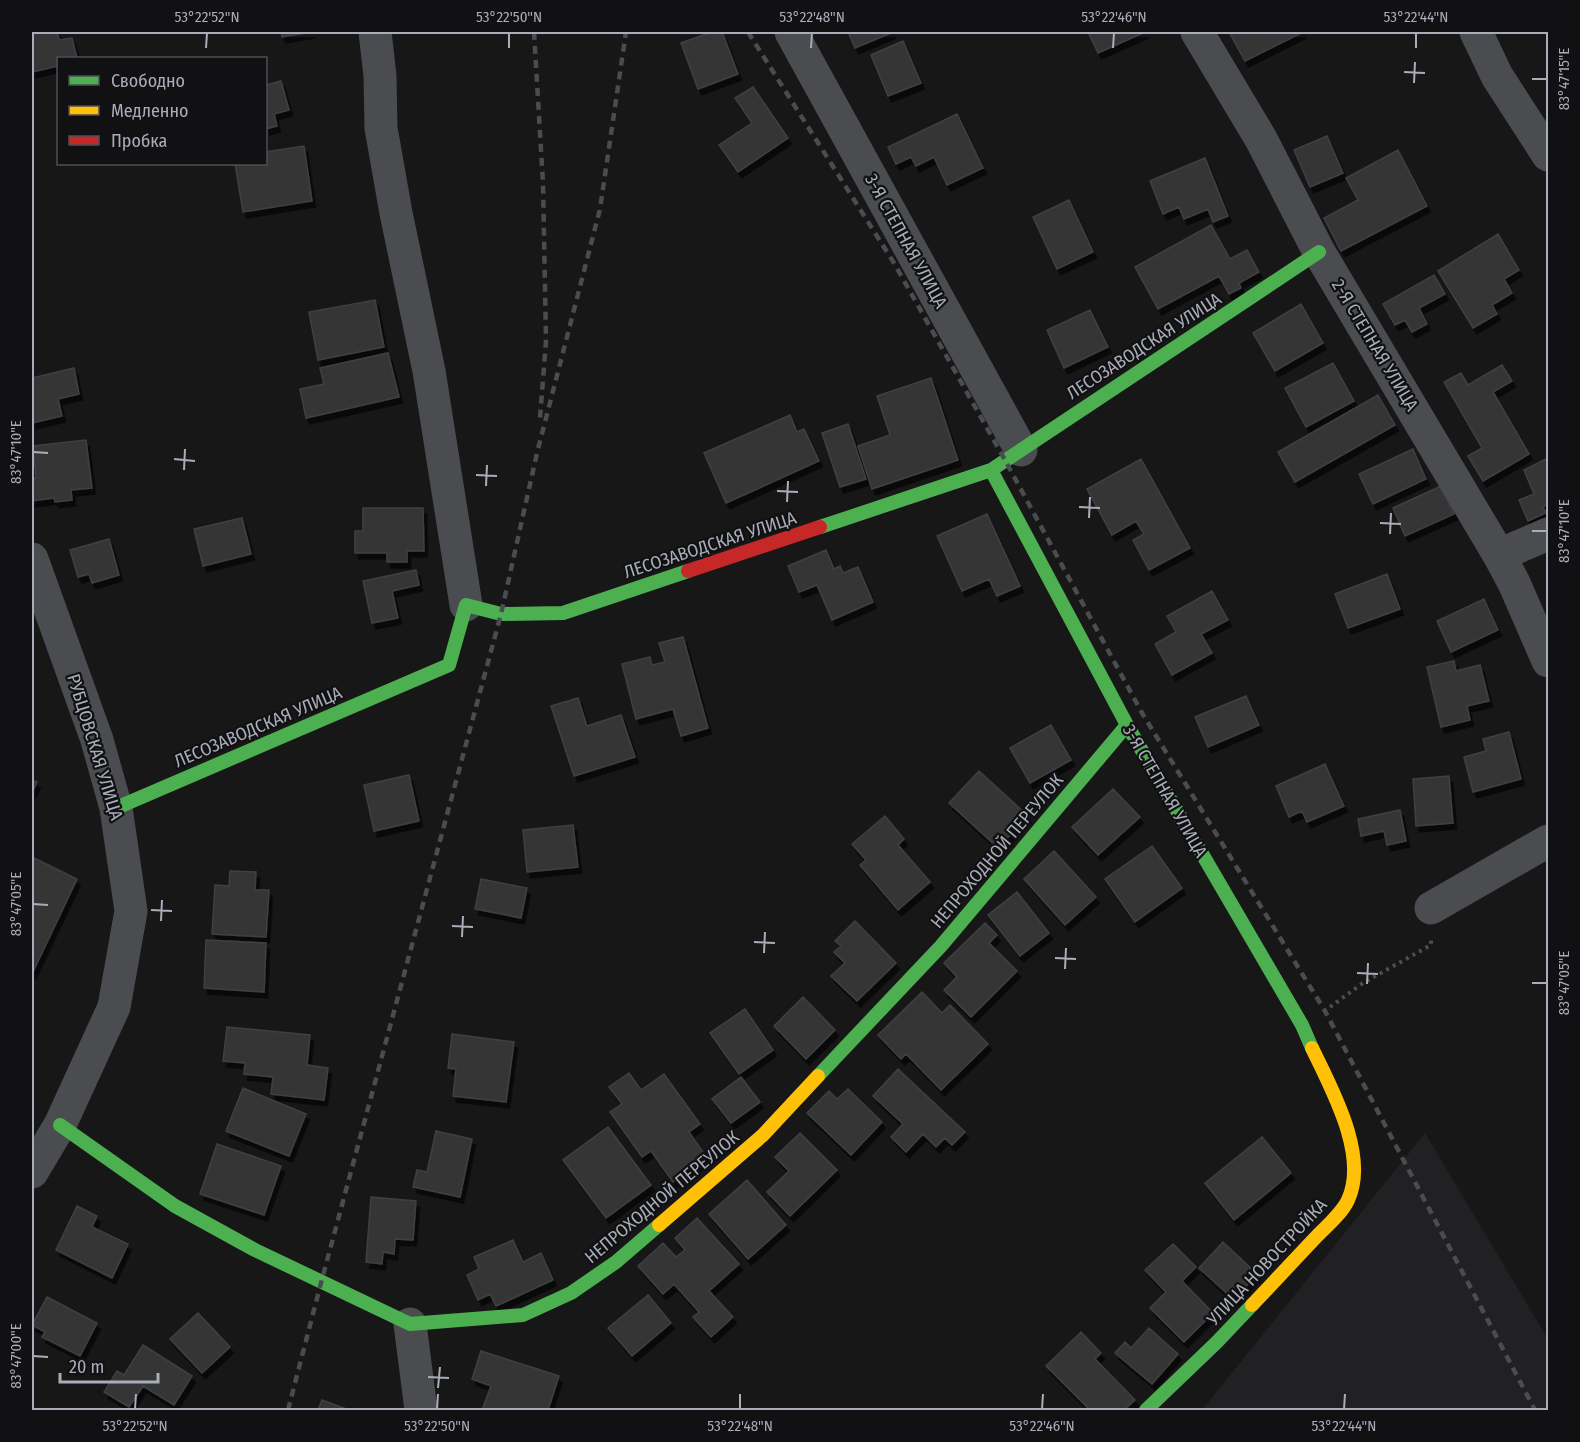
<svg xmlns="http://www.w3.org/2000/svg" width="1580" height="1442" font-family="'Fira Sans Condensed',sans-serif">
	<defs>
		<filter id="shadow"><feDropShadow dx="3.5" dy="6" stdDeviation="0" flood-color="#0009"/></filter>
	</defs>
	<rect width="100%" height="100%" fill="#171717"/>
	<path fill="#212123" d="M1425,1133L1548,1339V1410H1202Z"/>
	<path fill="#353536" stroke="#3f4043" stroke-width="1.5" filter="url(#shadow)" d="M32,32H57L59,40L72,38L77,58H58V66L32,72Z
		M281,32H312L282,37Z
		M712,32H722L738,74L698,89L681,43Z
		M848,32H893L855,48Z
		M1088,32H1145L1098,53Z
		M1229,32H1303L1245,61Z
		M903,41L921,83L888,96L871,55Z
		M281,81L289,110L274,114L277,126L266,129V85Z
		M753,87L788,138L738,172L719,145L752,123L735,98Z
		M957,114L983,168L947,185L934,157L916,166L911,157L896,164L888,147Z
		M1327,136L1343,173L1310,187L1294,150Z
		M304,146L312,201L243,212L235,164H266V152Z
		M1398,150L1427,206L1341,251L1324,218L1358,200L1346,178Z
		M1205,158L1228,216L1213,222L1208,209L1184,219L1179,207L1163,214L1150,181Z
		M1069,200L1093,252L1057,269L1033,217Z
		M1211,225L1230,259L1247,250L1259,272L1239,283L1241,288L1229,294L1219,276L1158,309L1135,267Z
		M1498,234L1519,270L1504,279L1512,293L1492,305L1497,314L1473,328L1438,271Z
		M1434,275L1445,294L1419,308L1427,324L1412,332L1405,320L1395,325L1383,304Z
		M375,300L384,347L318,360L309,312Z
		M1301,304L1323,343L1275,371L1253,333Z
		M1090,310L1108,347L1064,368L1047,330Z
		M388,353L399,397L306,418L300,389L324,384L320,368Z
		M1333,363L1354,401L1306,427L1285,388Z
		M1502,365L1512,381L1493,392L1529,454L1483,481L1468,456L1482,448L1444,382L1461,373L1468,385Z
		M74,368L79,394L58,399L62,416L32,423V378Z
		M931,378L958,460L872,489L858,446L890,435L877,396Z
		M1378,395L1395,425L1295,482L1278,452Z
		M790,415L797,432L804,429L819,461L726,503L704,453Z
		M848,424L866,479L840,487L822,433Z
		M86,440L92,488L71,490L72,500L55,502L54,498L32,501V478H36L33,446Z
		M1413,449L1426,479L1373,504L1359,474Z
		M1548,458V504L1543,507L1546,513L1528,521L1519,500L1534,494L1524,470Z
		M1141,459L1190,548L1149,570L1133,540L1144,534L1136,521L1112,535L1087,489Z
		M1441,486L1454,514L1405,536L1393,508Z
		M363,508H423L424,551H407V562H387V553H355V531H363Z
		M987,514L1020,586L997,596L989,579L962,591L937,536Z
		M242,518L251,554L203,566L194,529Z
		M109,539L119,575L92,583L89,574L78,577L70,550Z
		M826,550L834,569L840,566L843,573L858,567L873,602L832,620L817,585L799,592L788,566Z
		M416,570L419,585L392,591L398,618L372,623L363,581Z
		M1387,574L1400,609L1348,628L1335,594Z
		M1212,591L1228,620L1201,634L1212,653L1172,675L1155,644L1176,632L1167,616Z
		M1484,599L1498,630L1451,652L1437,621Z
		M683,637L708,728L681,736L673,709L636,719L622,664L650,657L652,665L665,662L659,643Z
		M1454,661L1456,671L1480,665L1489,701L1467,706L1470,720L1441,727L1427,667Z
		M1246,696L1259,725L1208,747L1195,717Z
		M578,698L587,726L621,715L635,757L574,776L551,706Z
		M1051,725L1071,760L1030,783L1010,748Z
		M1509,732L1521,779L1473,792L1464,757L1486,751L1483,739Z
		M1325,764L1344,806L1307,822L1302,811L1289,817L1276,786Z
		M979,771L1028,816L998,848L949,803Z
		M409,775L419,821L374,831L364,785Z
		M1449,776L1453,823L1416,826L1413,779Z
		M32,780L37,782L32,793Z
		M1113,789L1140,817L1098,855L1072,827Z
		M1400,810L1406,841L1387,845L1384,831L1361,836L1358,819Z
		M885,816L904,839L898,845L930,882L898,910L860,865L866,860L852,844Z
		M573,825L578,867L527,872L523,830Z
		M1152,846L1182,888L1135,922L1105,879Z
		M1054,851L1096,897L1065,925L1024,879Z
		M32,857L77,879L32,974Z
		M230,871L256,872L255,890H269L266,937L212,934L215,885L229,886Z
		M481,879L527,888L521,918L475,909Z
		M1017,892L1049,933L1020,956L988,915Z
		M855,921L896,963L857,1001L831,976L845,963L834,952L841,946L835,941Z
		M985,923L997,935L989,943L1017,971L971,1017L944,990L957,977L944,963Z
		M206,940L266,943L264,992L204,988Z
		M922,992L942,1013L950,1005L988,1044L941,1090L906,1054L901,1059L878,1035Z
		M803,997L835,1030L806,1059L774,1026Z
		M745,1009L773,1050L739,1074L710,1033Z
		M227,1027L310,1035L307,1065L328,1068L324,1100L271,1094L273,1077L244,1074L245,1063L223,1061Z
		M452,1034L514,1042L506,1102L453,1096L456,1069L448,1068Z
		M898,1069L965,1132L952,1145L945,1138L936,1147L923,1134L906,1152L891,1137L903,1124L873,1096Z
		M629,1073L641,1090L664,1074L700,1124L689,1132L707,1158L673,1182L651,1151L642,1157L610,1112L622,1104L609,1087Z
		M741,1077L760,1102L731,1123L712,1099Z
		M243,1088L306,1114L289,1156L226,1131Z
		M848,1089L882,1122L851,1155L807,1113L829,1091L837,1099Z
		M608,1127L651,1185L606,1218L563,1160Z
		M436,1131L472,1139L460,1197L413,1187L417,1170L427,1172Z
		M800,1133L837,1170L790,1216L767,1192L789,1171L775,1157Z
		M1262,1137L1291,1173L1234,1220L1205,1183Z
		M217,1144L281,1166L264,1215L200,1194Z
		M747,1180L786,1225L748,1259L709,1214Z
		M371,1197L416,1201L413,1240L395,1239L394,1254L383,1252L382,1264L366,1262Z
		M77,1206L97,1216L92,1227L128,1244L112,1278L56,1250Z
		M697,1218L739,1264L709,1291L733,1317L711,1337L693,1317L699,1312L674,1284L663,1294L638,1266L663,1243L676,1257L685,1250L675,1238Z
		M513,1240L523,1262L541,1253L553,1280L496,1306L490,1294L478,1300L467,1275L479,1269L474,1257Z
		M1223,1242L1257,1274L1234,1300L1199,1268Z
		M1173,1244L1196,1267L1182,1281L1213,1313L1184,1342L1150,1308L1166,1292L1145,1270Z
		M648,1295L671,1323L632,1356L608,1328Z
		M47,1297L97,1323L80,1356L42,1337L45,1332L32,1325Z
		M198,1313L230,1347L202,1373L170,1339Z
		M1149,1328L1178,1354L1152,1384L1115,1353L1125,1342L1131,1348Z
		M1081,1332L1101,1353L1095,1359L1135,1400L1124,1410H1090L1046,1366Z
		M143,1345L192,1376L174,1405L143,1386L129,1407L104,1392L117,1371L124,1375Z
		M481,1351L559,1376L548,1410H533L526,1408L525,1410H482L491,1386L472,1379Z
		M322,1400L349,1410H318Z"/>
	<g fill="none" stroke-linecap="round" stroke-linejoin="round">
		<path stroke="#4d4e52" stroke-width="4" stroke-dasharray="3 4.5" stroke-linecap="butt" d="M1330,1007L1363,983L1431,945V939"/>
		<path stroke="#4b4c50" stroke-width="33" d="M375,32L380,76L381,128L396,213L429,371L466,605
			M791,32L1021,450
			M1197,32L1261,139L1319,252L1499,555L1514,583L1548,661
			M1476,32L1497,76L1548,155
			M1499,555L1548,534
			M32,559L97,740L116,808L131,911L114,1007L60,1125L32,1172
			M1431,908L1548,841
			M410,1324L421,1410"/>
		<path stroke="#4caf50" stroke-width="14" d="M991,470L1127,725L1302,1025L1312,1048
			M820,527L991,470L1319,252
			M116,808L449,665L466,605L501,614L563,613L688,571
			M818,1076L941,946L1127,725
			M60,1125L175,1206L255,1250L410,1324L523,1315L571,1293L616,1262L659,1225
			M1146,1410L1217,1342L1252,1305"/>
		<path stroke="#ffc107" stroke-width="14" d="M659,1225L763,1135L818,1076
			M1252,1305C1274,1282 1296,1258 1318,1235C1328,1225 1342,1213 1348,1200C1369,1155 1331,1088 1312,1048"/>
		<path stroke="#c62828" stroke-width="14" d="M688,571L820,527"/>
		<path stroke="#4b4c4f" stroke-width="4.5" stroke-dasharray="8 6" stroke-linecap="butt" d="M534,32L543,183L546,341L540,418
			M748,32L894,263L1005,460L1142,713L1325,1011L1535,1410
			M288,1410L321,1283L501,614L537,453L600,209L626,32"/>
	</g>
	<path fill="none" stroke="#a8adb8" stroke-width="2" d="M206,48L207,33M509,48V33M811,48L812,33M1113,48L1114,33M1416,48V33M1404,72L1425,73M1532,79H1547M1414,83L1415,62M33,452L48,453M174,459L195,461M184,470L185,449M476,475L497,476M486,486L487,465M777,491L798,492M787,502L788,481M1079,507L1100,508M1089,518L1090,497M1380,523L1401,524M1532,531H1547M1390,534L1391,513M33,904L48,905M151,910L172,911M161,921L162,900M452,926L473,927M462,937L463,916M754,942L775,943M764,953L765,932M1055,958L1076,959M1065,969L1066,948M1357,973L1378,974M1532,983H1547M1367,984L1368,963M33,1356L48,1357M428,1377L449,1378M438,1388L440,1367M135,1409L136,1394M437,1409L438,1394M740,1409V1394M1042,1409L1043,1394M1344,1409L1345,1394"/>
	<g text-anchor="middle" dominant-baseline="central" stroke-width="4.5" stroke-linejoin="round" paint-order="stroke">
		<g font-size="18" fill="#a8adb8" stroke="#111113">
			<text transform="translate(906 241) rotate(61)">3-Я СТЕПНАЯ УЛИЦА</text>
			<text transform="translate(1375 345) rotate(59)">2-Я СТЕПНАЯ УЛИЦА</text>
			<text transform="translate(1144 346) rotate(-33)">ЛЕСОЗАВОДСКАЯ УЛИЦА</text>
			<text transform="translate(710 545) rotate(-18)">ЛЕСОЗАВОДСКАЯ УЛИЦА</text>
			<text transform="translate(258 727) rotate(-23)">ЛЕСОЗАВОДСКАЯ УЛИЦА</text>
			<text transform="translate(95 747) rotate(73)">РУБЦОВСКАЯ УЛИЦА</text>
			<text transform="translate(1165 791) rotate(60)">3-Я СТЕПНАЯ УЛИЦА</text>
			<text transform="translate(997 851) rotate(-50)">НЕПРОХОДНОЙ ПЕРЕУЛОК</text>
			<text transform="translate(662 1197) rotate(-40)">НЕПРОХОДНОЙ ПЕРЕУЛОК</text>
			<text transform="translate(1267 1262) rotate(-47)">УЛИЦА НОВОСТРОЙКА</text>
		</g>
	</g>
	<rect width="1580" height="1442" fill="none" stroke="#111113" stroke-width="66"/>
	<rect x="57" y="57" width="210" height="108" fill="#111113" stroke="#4d4f55" stroke-width="1.5"/>
	<rect x="69" y="76" width="30" height="9" fill="#4caf50" stroke="#4d4f55" stroke-width="1.5"/>
	<text x="111" y="87" font-size="18" fill="#a8adb8">Свободно</text>
	<rect x="69" y="106" width="30" height="9" fill="#ffc107" stroke="#4d4f55" stroke-width="1.5"/>
	<text x="111" y="117" font-size="18" fill="#a8adb8">Медленно</text>
	<rect x="69" y="136" width="30" height="9" fill="#c62828" stroke="#4d4f55" stroke-width="1.5"/>
	<text x="111" y="147" font-size="18" fill="#a8adb8">Пробка</text>
	<path d="M60 1373v9h98v-9" fill="none" stroke="#a8adb8" stroke-width="3"/>
	<text x="69" y="1373" font-size="18" fill="#a8adb8" stroke="#111113" stroke-width="4.5" paint-order="stroke">20 m</text>
	<rect x="33" y="33" width="1514" height="1376" fill="none" stroke="#a8adb8" stroke-width="2"/>
	<g font-size="15" text-anchor="middle" fill="#a8adb8">
		<text x="207" y="22">53°22'52"N</text>
		<text x="509" y="22">53°22'50"N</text>
		<text x="812" y="22">53°22'48"N</text>
		<text x="1114" y="22">53°22'46"N</text>
		<text x="1416" y="22">53°22'44"N</text>
		<text transform="translate(1564 79) rotate(-90)" y="5">83°47'15"E</text>
		<text transform="translate(16 452) rotate(-90)" y="5">83°47'10"E</text>
		<text transform="translate(1564 531) rotate(-90)" y="5">83°47'10"E</text>
		<text transform="translate(16 904) rotate(-90)" y="5">83°47'05"E</text>
		<text transform="translate(1564 983) rotate(-90)" y="5">83°47'05"E</text>
		<text transform="translate(16 1356) rotate(-90)" y="5">83°47'00"E</text>
		<text x="135" y="1431">53°22'52"N</text>
		<text x="437" y="1431">53°22'50"N</text>
		<text x="740" y="1431">53°22'48"N</text>
		<text x="1042" y="1431">53°22'46"N</text>
		<text x="1344" y="1431">53°22'44"N</text>
	</g>
</svg>
